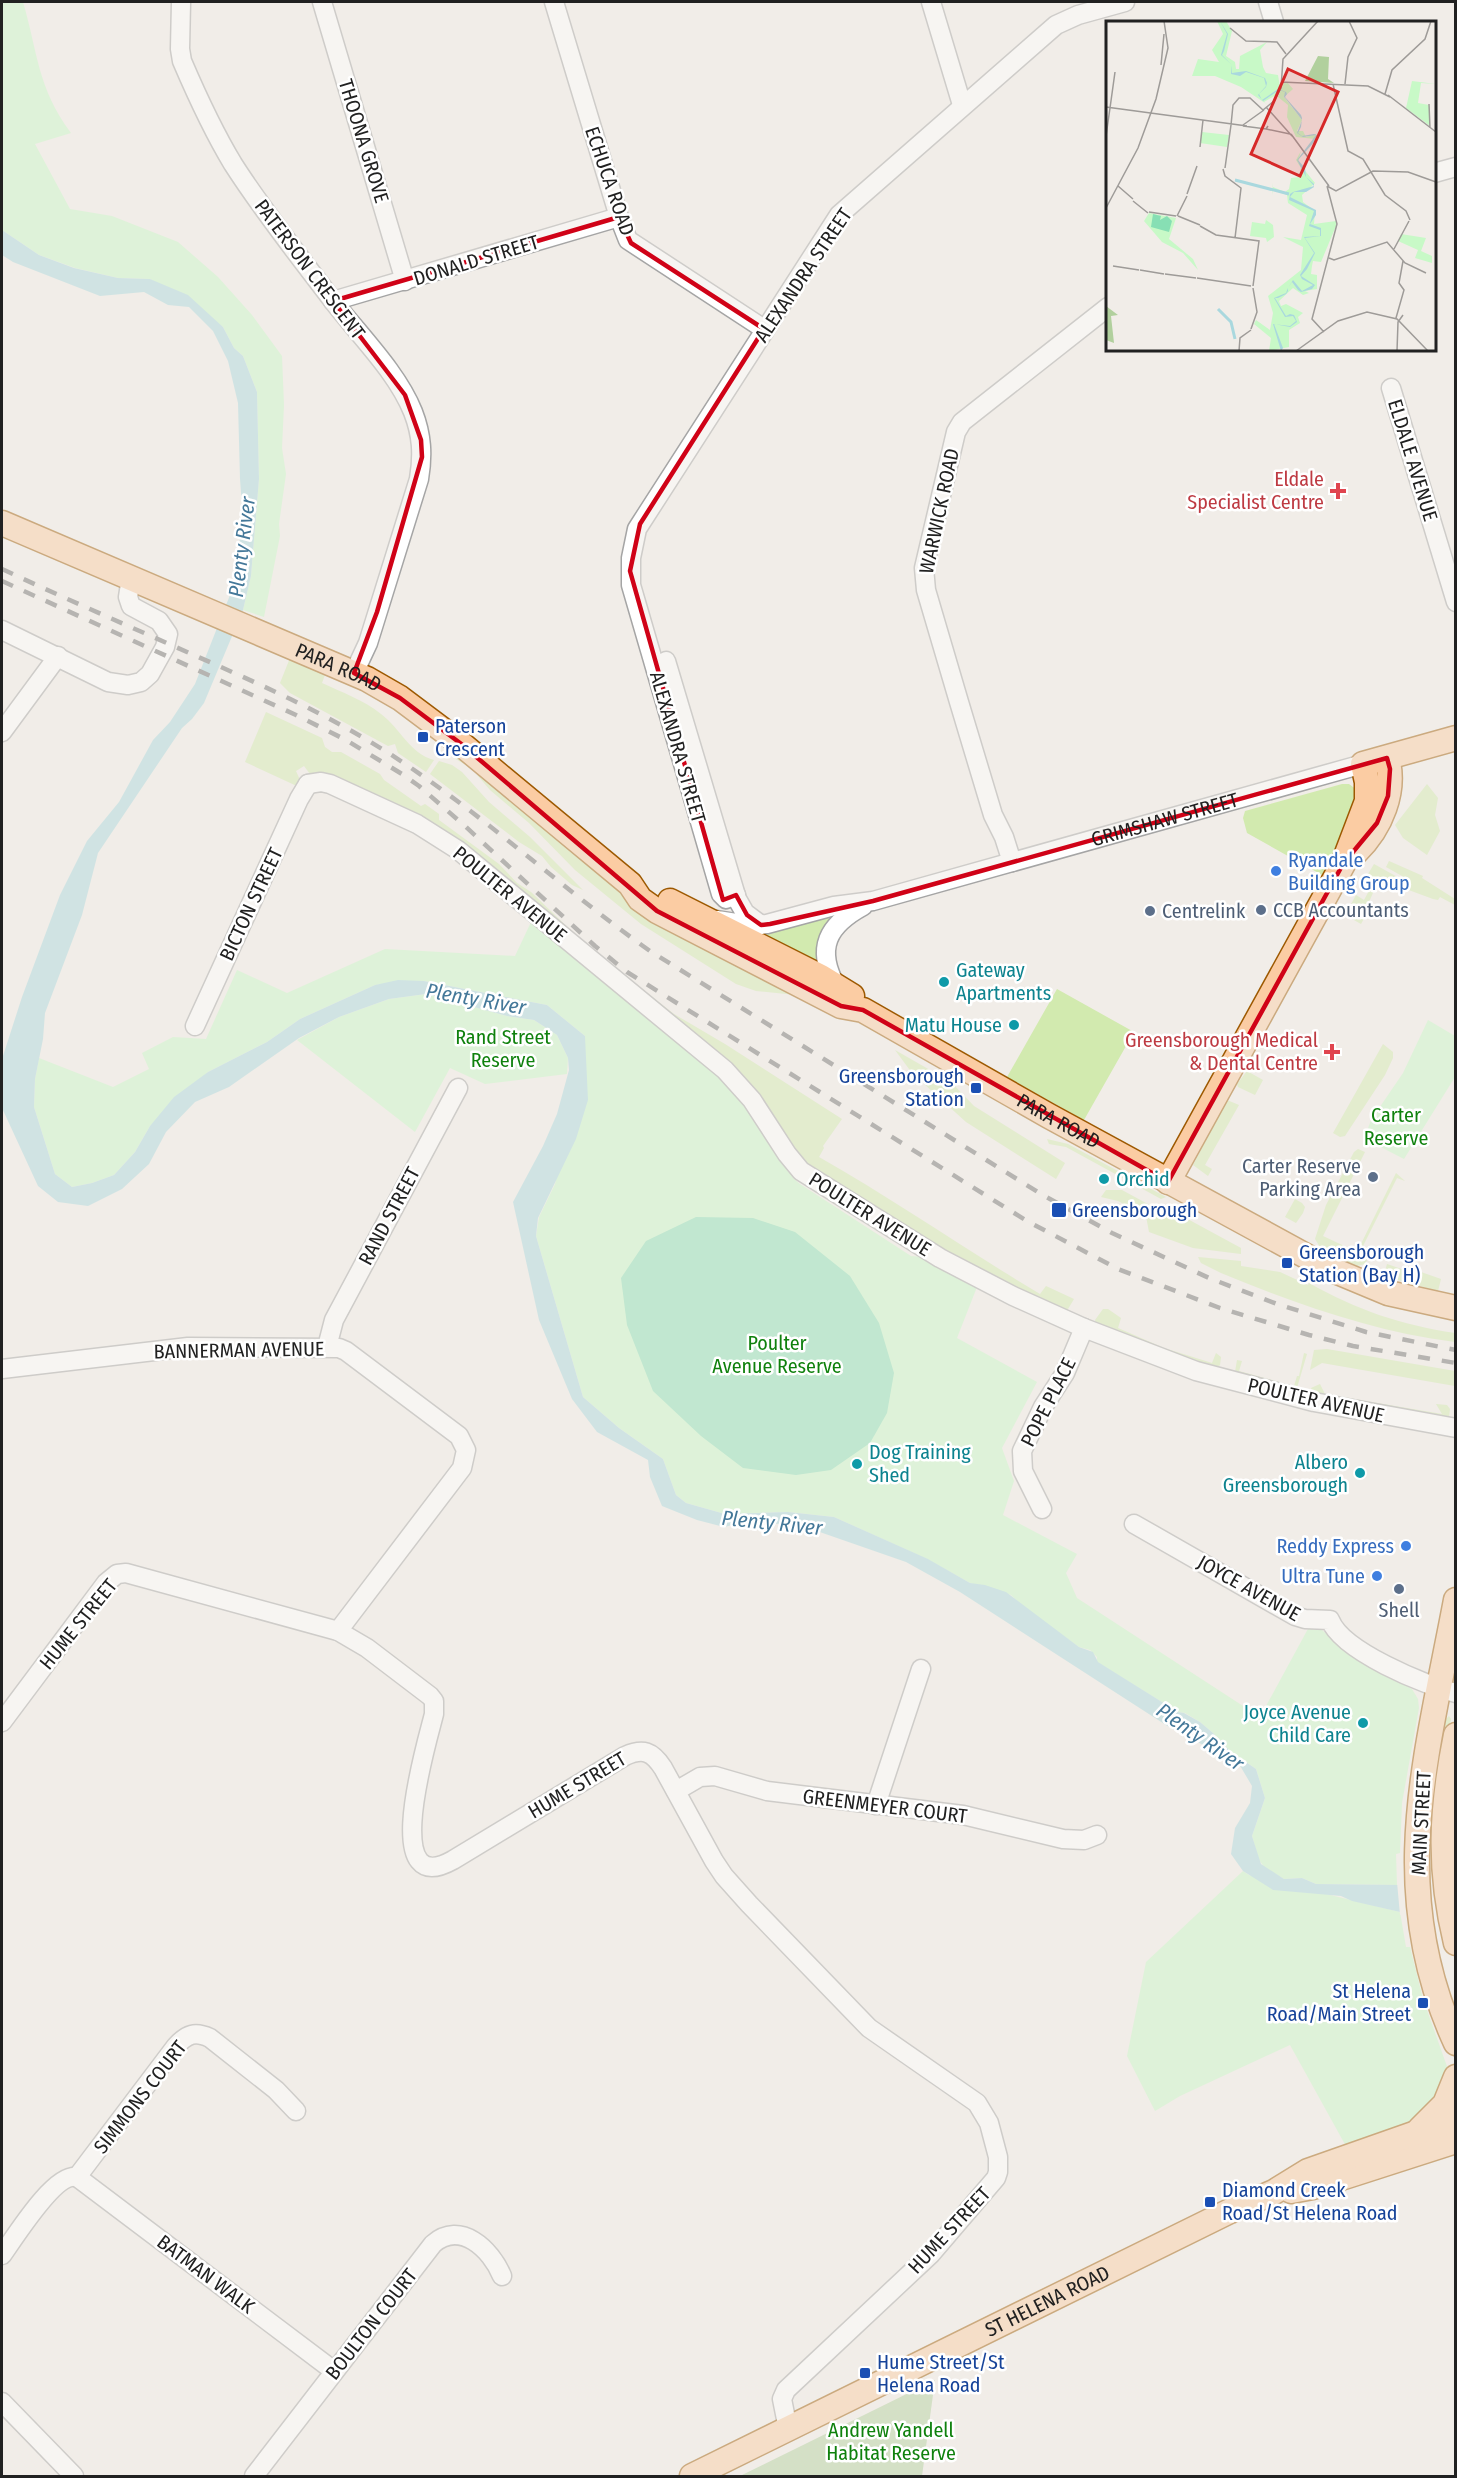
<svg xmlns="http://www.w3.org/2000/svg" width="1457" height="2478" font-family="'Fira Sans Condensed',sans-serif">
	<rect width="100%" height="100%" fill="#f1ede8"/>
	<path fill="#d2eaaf" d="M290,658L326,672L322,683C341,692 364,700 381,714C401,729 409,753 434,760L426,772L398,753L395,744L388,746L290,693L280,683Z
		M266,712L322,738L325,747L332,752H341L380,774L384,780L421,806L425,804L439,814V820L499,864L517,883L531,892L583,942L674,1014L725,1044L842,1119L823,1146L824,1148L819,1157C895,1200 966,1250 1040,1294L1046,1286L1074,1299L1065,1314L962,1262L813,1171L488,866L310,774L304,766L296,771L300,780L299,787L245,762Z
		M452,755L460,758L796,995L756,991L736,984L641,924L575,870L529,823L490,790L472,769L451,756Z
		M439,761L452,765L462,772L489,802L530,837L583,890L572,885L551,867L542,856L519,842L430,774Z
		M1342,784H1349L1357,790L1353,820L1322,875L1247,833L1243,818L1245,811Z
		M1427,784L1438,798L1435,815L1440,831L1427,855L1403,838L1395,825Z
		M1389,861L1423,876L1422,878L1455,899V905L1440,897L1438,900L1433,899L1379,879L1369,902L1372,904L1361,924L1345,915L1356,895L1364,900L1370,889L1362,884L1374,864L1401,879L1402,876L1386,867Z
		M835,913L823,971L754,934Z
		M1057,989L1134,1032L1084,1120L1007,1077Z
		M1383,1044L1393,1052V1058L1385,1075L1345,1136L1340,1137L1333,1133Z
		M895,1050L951,1082L974,1106L1065,1163L1056,1179L966,1122L912,1073Z
		M1247,1071L1263,1080L1255,1095L1238,1087L1237,1084Z
		M1227,1100L1239,1105L1205,1165L1212,1169L1208,1176L1193,1165Z
		M1047,1139L1068,1144L1166,1197L1161,1199L1066,1147L1049,1144Z
		M1358,1149L1365,1152L1323,1236L1357,1252L1396,1173L1405,1181L1397,1178L1360,1252L1368,1258L1365,1264L1357,1266L1323,1252L1315,1239L1326,1205L1354,1152Z
		M1106,1190H1122L1168,1215L1171,1210L1241,1248V1254L1193,1248L1149,1232L1146,1216L1118,1201L1101,1197Z
		M1295,1199L1302,1203L1305,1207L1303,1213L1296,1223L1285,1217Z
		M1198,1257L1241,1261V1266L1280,1272L1308,1285L1309,1283C1357,1310 1401,1325 1455,1333V1342C1375,1332 1296,1304 1221,1273L1201,1263Z
		M1387,1264L1419,1275L1421,1272L1441,1279L1438,1291L1387,1277L1385,1271Z
		M1103,1309H1108L1121,1318L1118,1328L1164,1348L1212,1363L1216,1353L1221,1357L1220,1365L1216,1369L1096,1325L1095,1320Z
		M1327,1349L1455,1371V1386L1322,1363L1310,1370L1314,1350Z
		M1304,1353L1307,1354L1296,1391L1235,1372L1237,1360L1242,1361L1239,1371L1294,1386L1297,1376H1299Z
		M1320,1384L1325,1394L1442,1414L1436,1404L1447,1405L1450,1409L1449,1417L1313,1394L1311,1388Z
		M1449,1716L1451,1719L1444,1752L1433,1838H1424L1431,1790L1446,1719Z"/>
	<path fill="#b1d09d" d="M935,2380L922,2476H740Z"/>
	<path fill="#c8f9c7" d="M2,2H23C38,53 37,87 71,133L35,144L70,209L112,216L178,242L218,277L252,315L282,356L284,405L282,448L286,474L279,524L280,536L264,617L243,610L251,576L259,479L257,392L243,356L234,348L223,327L150,279L118,278L75,268L39,255L2,230Z
		M532,920L734,1090L791,1170L793,1178L800,1184L911,1256L923,1257L977,1287L957,1338L1037,1382L1002,1448L1014,1481L1003,1515L1077,1554L1066,1573L1077,1598L1260,1717L1309,1627L1322,1630L1347,1652L1412,1689L1418,1699L1419,1708L1402,1803L1400,1853L1396,1854L1397,1885L1316,1884L1302,1878L1284,1879L1265,1868L1259,1860L1252,1836L1265,1798L1256,1769L1230,1751L1213,1733L1200,1722L1185,1713L1178,1712L1097,1662V1657L1090,1650L1079,1647L1023,1607L1011,1595L970,1583L927,1559L834,1517L788,1512L725,1514L686,1503L676,1495L663,1459L619,1428L583,1397L536,1236L539,1217L555,1184L585,1036L547,1005L424,981L375,985L300,1019L267,1042L208,1072L150,1126L135,1152L114,1175L92,1183L72,1187L55,1174L34,1107L35,1079L39,1058L113,1087L149,1069L142,1053L173,1037L206,1039L237,970L287,993L385,949L515,956Z
		M426,994L507,1016L534,1020L557,1035L568,1058L567,1074L485,1084L450,1068L415,1132L297,1040L339,1017L389,999Z
		M1428,1020L1455,1036V1077L1404,1159L1371,1142L1367,1131L1371,1120L1403,1073Z
		M1243,1871L1249,1875L1400,1912L1406,1947H1410L1423,1999L1449,2072L1448,2084L1415,2120L1377,2134L1347,2148L1290,2045L1180,2096L1155,2111L1127,2056L1146,1962Z"/>
	<path fill="#87dfb4" d="M696,1217L753,1218L795,1232L850,1276L879,1323L894,1373L887,1413L870,1443L831,1470L796,1475L743,1468L701,1436L653,1391L627,1325L621,1278L646,1241Z"/>
	<path fill="#a9d8de" d="M2,230L39,255L74,268L118,278L150,279L188,295L223,327L234,348L243,356L257,392L259,479L251,576L243,610L204,703L192,719L182,728L98,853L82,915L45,1013L43,1039L35,1079L34,1107L55,1174L72,1187L92,1183L114,1175L135,1152L150,1126L174,1097L208,1072L267,1042L300,1019L375,985L398,980L424,981L547,1005L585,1036L588,1100L576,1139L538,1218L536,1236L583,1397L619,1428L663,1459L676,1495L686,1503L725,1514L788,1512L834,1517L928,1559L970,1583L985,1585L1006,1592L1079,1647L1093,1652L1098,1662L1178,1712L1184,1713L1200,1722L1213,1733L1230,1751L1256,1769L1265,1798L1252,1836L1261,1864L1284,1879L1302,1878L1316,1884L1405,1885L1400,1912L1352,1901L1341,1896L1273,1890L1243,1871L1231,1854L1235,1828L1250,1803L1252,1786L1239,1764L1169,1727L960,1592L906,1562L814,1530L785,1524L741,1523L724,1527L697,1520L662,1506L650,1477L648,1460L597,1432L572,1399L539,1320L513,1202L543,1146L557,1114L569,1070L568,1058L557,1035L534,1020L507,1016L426,994L389,999L339,1017L299,1038L229,1087L195,1102L166,1132L149,1164L122,1189L88,1206L58,1202L38,1186L2,1108L3,1056L22,997L60,895L87,841L119,802L153,740L170,722L195,684L232,590L243,519L240,479L238,403L228,361L213,331L189,307L168,305L144,292L100,296L13,262L2,255Z"/>
	<path fill="#f1ede8" d="M1456,1871V1895L1400,1915L1397,1882Z"/>
	<g fill="none" stroke-linecap="round" stroke-linejoin="round">
		<g stroke="#a5a5a5" stroke-width="21">
			<g id="minor">
				<path d="M181,2L180,49L182,61C197,96 213,131 233,164C263,211 299,256 333,301C359,335 397,372 413,412C422,435 423,455 419,479L368,643L354,673"/>
				<path d="M322,2L405,281"/>
				<path d="M554,2L619,217L628,240L764,329"/>
				<path d="M931,2L962,105"/>
				<path d="M1268,2L1274,22"/>
				<path d="M1434,173L1456,167"/>
				<path d="M333,301L619,217"/>
				<path d="M1391,388L1456,602"/>
				<path d="M2,630L108,682L128,685L141,682L150,674L165,647L168,634L159,621L131,606L128,597L131,578"/>
				<path d="M666,661L737,899L745,913L761,925"/>
				<path d="M2,732L58,656"/>
				<path d="M308,784L321,782L330,784L417,824L458,850L725,1070L752,1100L787,1154L801,1171L940,1258L1013,1296L1084,1328L1196,1371L1314,1402L1456,1428"/>
				<path d="M1012,862L1004,837L993,815L959,702L926,590L924,568L956,432L962,422L1108,307"/>
				<path d="M736,895L726,899L721,894L631,585V558L637,529L839,215L1056,25L1078,15L1125,2"/>
				<path id="s1" d="M717,920L749,925L767,924L834,906L873,901L1363,764"/>
				<path d="M836,986C815,948 828,925 863,906"/>
				<path d="M195,1026L299,799L308,784"/>
				<path d="M327,1347L334,1320L458,1088"/>
				<path d="M2,1369L188,1347L339,1348L346,1351L459,1436L466,1450L462,1468L338,1631"/>
				<path d="M1042,1509L1023,1471L1022,1451L1043,1407L1065,1373L1084,1328"/>
				<path d="M1134,1524L1295,1616L1305,1619L1330,1620C1342,1651 1424,1685 1456,1693"/>
				<path d="M2,1722L106,1583L117,1574L126,1573L338,1631L367,1648L430,1696L434,1701V1714C428,1739 378,1902 453,1860L625,1756C643,1748 652,1751 663,1768L714,1861L724,1876L749,1904L869,2028L977,2103L989,2123L998,2157V2172L996,2178L931,2254L786,2390L782,2399L788,2429"/>
				<path d="M676,1791L700,1777L715,1776L767,1791L963,1815L1063,1839L1084,1840L1097,1835"/>
				<path d="M876,1805L921,1669"/>
				<path d="M77,2177L334,2371"/>
				<path d="M77,2177L176,2046C187,2034 195,2031 210,2038L276,2090L296,2111"/>
				<path d="M2,2255C15,2237 55,2172 77,2177"/>
				<path d="M2,2402L74,2476"/>
				<path d="M254,2476L433,2244C460,2220 491,2249 502,2276"/>
			</g>
		</g>
		<g stroke="#9d5901" stroke-width="27">
			<g id="major">
				<path id="s2" d="M2,523L367,679L400,698L460,743L630,884L640,899L657,911L841,1006L863,1010L1049,1116L1328,1268L1388,1293L1456,1308"/>
				<path d="M1356,852C1381,828 1396,791 1387,758"/>
				<path d="M670,901L821,977L852,996"/>
				<path d="M1168,1182L1343,864L1367,801V782L1363,764L1456,738"/>
				<path d="M1456,1600C1427,1755 1385,1890 1456,2043"/>
				<path d="M1456,1735C1441,1809 1438,1869 1456,1943"/>
				<path d="M1420,2129L1445,2104L1456,2077"/>
				<path d="M1291,2191L1313,2187L1456,2141"/>
				<path id="s3" d="M692,2476L1230,2211L1274,2192L1308,2171L1456,2119"/>
			</g>
		</g>
		<use href="#minor" stroke="#fff" stroke-width="18"/>
		<use href="#major" stroke="#fbcca3" stroke-width="24"/>
		<path stroke="#6f6f6f" stroke-width="4.5" stroke-dasharray="12 12" stroke-linecap="butt" d="M2,569C66,599 131,627 196,656C262,685 329,715 390,754C482,813 561,888 650,951L1041,1194L1112,1233L1209,1278L1277,1304L1366,1332L1456,1350
			M2,581L296,715L346,740L402,774L419,786L466,827L595,946L627,972L1027,1221L1118,1269L1220,1308L1309,1335L1353,1346L1456,1363"/>
	</g>
	<path d="M0 0H1457V2478H0ZM619,217L631,243L764,329L640,524L630,571L723,900L736,895L747,915L761,925L770,924L873,901L1387,758L1390,769L1388,796L1377,823L1343,864L1168,1182L863,1010L841,1006L657,911L460,743L400,698L354,673L377,612L422,457L421,440L405,395L333,301Z" fill="#f1ede8" fill-opacity=".55" fill-rule="evenodd"/>
	<path fill="none" stroke="#d00217" stroke-width="4.5" stroke-linejoin="round" d="M619,217L631,243L764,329L640,524L630,571L723,900L736,895L747,915L761,925L770,924L873,901L1387,758L1390,769L1388,796L1377,823L1343,864L1168,1182L863,1010L841,1006L657,911L460,743L400,698L354,673L377,612L422,457L421,440L405,395L333,301Z"/>
	<g fill="#e0444e" stroke="#fff" stroke-width="2">
		<path d="M1335 482h6v6h6v6h-6v6h-6v-6h-6v-6h6z"/>
		<path d="M1329 1043h6v6h6v6h-6v6h-6v-6h-6v-6h6z"/>
	</g>
	<g fill="#1a4fb4" stroke="#fff" stroke-width="2">
		<rect x="417" y="731" width="12" height="12" rx="3"/>
		<rect x="970" y="1082" width="12" height="12" rx="3"/>
		<rect x="1051" y="1202" width="16" height="16" rx="3"/>
		<rect x="1281" y="1257" width="12" height="12" rx="3"/>
		<rect x="1417" y="1997" width="12" height="12" rx="3"/>
		<rect x="1204" y="2196" width="12" height="12" rx="3"/>
		<rect x="859" y="2367" width="12" height="12" rx="3"/>
	</g>
	<g fill="#3f7fe0" stroke="#fff" stroke-width="2">
		<circle cx="1276" cy="871" r="6"/>
		<circle cx="1406" cy="1546" r="6"/>
		<circle cx="1377" cy="1576" r="6"/>
	</g>
	<g fill="#5c6f8a" stroke="#fff" stroke-width="2">
		<circle cx="1261" cy="910" r="6"/>
		<circle cx="1150" cy="911" r="6"/>
		<circle cx="1373" cy="1177" r="6"/>
		<circle cx="1399" cy="1589" r="6"/>
	</g>
	<g fill="#0f9aa8" stroke="#fff" stroke-width="2">
		<circle cx="944" cy="982" r="6"/>
		<circle cx="1014" cy="1025" r="6"/>
		<circle cx="1104" cy="1179" r="6"/>
		<circle cx="857" cy="1464" r="6"/>
		<circle cx="1360" cy="1473" r="6"/>
		<circle cx="1363" cy="1723" r="6"/>
	</g>
	<g text-anchor="middle" dominant-baseline="central" stroke-width="5" stroke-linejoin="round" paint-order="stroke">
		<g font-size="20" fill="#212121" stroke="#fff">
			<text transform="translate(364 141) rotate(73)">THOONA GROVE</text>
			<text transform="translate(610 181) rotate(71)">ECHUCA ROAD</text>
			<text transform="translate(476 260) rotate(-17)">DONALD STREET</text>
			<text transform="translate(310 269) rotate(53)">PATERSON CRESCENT</text>
			<text transform="translate(803 275) rotate(-56)">ALEXANDRA STREET</text>
			<text transform="translate(1413 460) rotate(73)">ELDALE AVENUE</text>
			<text transform="translate(939 511) rotate(-78)">WARWICK ROAD</text>
			<text stroke="none"><textPath href="#s2" startOffset="366">PARA ROAD</textPath></text>
			<text transform="translate(678 747) rotate(74)">ALEXANDRA STREET</text>
			<text stroke="none"><textPath href="#s1" startOffset="462">GRIMSHAW STREET</textPath></text>
			<text transform="translate(510 894) rotate(39)">POULTER AVENUE</text>
			<text transform="translate(251 904) rotate(-65)">BICTON STREET</text>
			<text stroke="none"><textPath href="#s2" startOffset="1224">PARA ROAD</textPath></text>
			<text transform="translate(870 1214) rotate(32)">POULTER AVENUE</text>
			<text transform="translate(389 1216) rotate(-62)">RAND STREET</text>
			<text transform="translate(239 1350) rotate(-1)">BANNERMAN AVENUE</text>
			<text transform="translate(1316 1400) rotate(13)">POULTER AVENUE</text>
			<text transform="translate(1048 1402) rotate(-63)">POPE PLACE</text>
			<text transform="translate(1249 1588) rotate(29)">JOYCE AVENUE</text>
			<text transform="translate(78 1624) rotate(-51)">HUME STREET</text>
			<text transform="translate(577 1785) rotate(-31)">HUME STREET</text>
			<text transform="translate(885 1806) rotate(7)">GREENMEYER COURT</text>
			<text transform="translate(1421 1823) rotate(-87)">MAIN STREET</text>
			<text transform="translate(140 2097) rotate(-52)">SIMMONS COURT</text>
			<text transform="translate(949 2230) rotate(-47)">HUME STREET</text>
			<text transform="translate(206 2274) rotate(37)">BATMAN WALK</text>
			<text stroke="none"><textPath href="#s3" startOffset="396">ST HELENA ROAD</textPath></text>
			<text transform="translate(371 2324) rotate(-52)">BOULTON COURT</text>
		</g>
		<g font-size="20" fill="#be3a42" stroke="#fff" text-anchor="end">
			<text x="1324" y="479">Eldale<tspan x="1324" dy="23">Specialist Centre</tspan></text>
			<text x="1318" y="1040">Greensborough Medical<tspan x="1318" dy="23">&amp; Dental Centre</tspan></text>
		</g>
		<g font-size="20" fill="#164399" stroke="#fff" text-anchor="start">
			<text x="435" y="726">Paterson<tspan x="435" dy="23">Crescent</tspan></text>
			<text x="964" y="1076" text-anchor="end">Greensborough<tspan x="964" dy="23">Station</tspan></text>
			<text x="1072" y="1210">Greensborough</text>
			<text x="1299" y="1252">Greensborough<tspan x="1299" dy="23">Station (Bay H)</tspan></text>
			<text x="1411" y="1991" text-anchor="end">St Helena<tspan x="1411" dy="23">Road/Main Street</tspan></text>
			<text x="1222" y="2190">Diamond Creek<tspan x="1222" dy="23">Road/St Helena Road</tspan></text>
			<text x="877" y="2362">Hume Street/St<tspan x="877" dy="23">Helena Road</tspan></text>
		</g>
		<g font-size="20" fill="#366cbe" stroke="#fff" text-anchor="end">
			<text x="1288" y="860" text-anchor="start">Ryandale<tspan x="1288" dy="23">Building Group</tspan></text>
			<text x="1394" y="1546">Reddy Express</text>
			<text x="1365" y="1576">Ultra Tune</text>
		</g>
		<g font-size="20" fill="#4e5e75" stroke="#fff" text-anchor="start">
			<text x="1273" y="910">CCB Accountants</text>
			<text x="1162" y="911">Centrelink</text>
			<text x="1361" y="1166" text-anchor="end">Carter Reserve<tspan x="1361" dy="23">Parking Area</tspan></text>
			<text x="1399" y="1610" text-anchor="middle">Shell</text>
		</g>
		<g font-size="20" fill="#0d838f" stroke="#fff" text-anchor="start">
			<text x="956" y="970">Gateway<tspan x="956" dy="23">Apartments</tspan></text>
			<text x="1002" y="1025" text-anchor="end">Matu House</text>
			<text x="1116" y="1179">Orchid</text>
			<text x="869" y="1452">Dog Training<tspan x="869" dy="23">Shed</tspan></text>
			<text x="1348" y="1462" text-anchor="end">Albero<tspan x="1348" dy="23">Greensborough</tspan></text>
			<text x="1351" y="1712" text-anchor="end">Joyce Avenue<tspan x="1351" dy="23">Child Care</tspan></text>
		</g>
		<g font-size="20" fill="#0f810d" stroke="#fff">
			<text x="503" y="1037">Rand Street<tspan x="503" dy="23">Reserve</tspan></text>
			<text x="1396" y="1115">Carter<tspan x="1396" dy="23">Reserve</tspan></text>
			<text x="777" y="1343">Poulter<tspan x="777" dy="23">Avenue Reserve</tspan></text>
			<text x="891" y="2430">Andrew Yandell<tspan x="891" dy="23">Habitat Reserve</tspan></text>
		</g>
		<g font-size="21" font-style="italic" fill="#447899" stroke="#fff">
			<text transform="translate(242 547) rotate(-83)">Plenty River</text>
			<text transform="translate(476 999) rotate(10)">Plenty River</text>
			<text transform="translate(772 1523) rotate(6)">Plenty River</text>
			<text transform="translate(1200 1737) rotate(35)">Plenty River</text>
		</g>
	</g>
	<g transform="translate(1106 21)">
		<rect width="330" height="330" fill="#f1ede8"/>
		<path d="M212,35L223,36L222,58L228,62L199,60ZM0,285L12,294L5,295L8,322L0,319Z" fill="#b1d09d"/>
		<path d="M111,0H120L126,10L120,35L129,41L130,48H133L134,35L161,21L154,29L157,46L160,52L172,54L174,66L170,74L158,81L162,84L135,66L109,55H86L92,38L113,41L106,29L117,13ZM306,60L330,63L315,62L312,82L323,84L324,105L300,87ZM181,61L187,68L178,76L196,99L191,110H197L200,116L210,113L209,118L190,116L181,96L182,84L172,76L176,62ZM96,111L123,114L121,126L94,122ZM195,130L192,141L209,162L196,174L197,181L209,190L208,203L230,200V205L215,241L207,240L206,245L205,253L211,254V268L199,270L203,272L197,274L187,267L173,280L175,285L180,283L197,292L192,296L194,302L183,309V326L163,330L165,317L148,303L150,299L164,309L167,292L162,275L195,249L197,226L177,216L195,219L201,194L182,182L181,174L167,169L166,174L167,162V166L179,171L183,168L185,157L193,156L195,147L190,139ZM43,192L70,197L63,218L87,238L92,249L77,232L56,221L38,200ZM160,199L167,204L168,216L161,221L160,217L144,215L146,201L159,203ZM295,213L320,217L315,230L326,235V242L309,237L312,229L292,220Z" fill="#c8f9c7"/>
		<path d="M47,193L55,195L54,199L61,195L66,200L63,211L45,206Z" fill="#87dfb4"/>
		<path d="M114,0L122,13L118,30L116,34L126,44V52L140,50L159,57L161,62L160,66L153,73L156,79L172,68L180,71L181,73L179,76L195,94L196,97L195,106L192,112L196,115L208,113L211,114L210,119L192,139L199,147L200,156L208,163V166L200,171H188L184,176L210,189V194L204,203L215,207V215L199,217L209,232L201,248L195,255L209,264L206,268L195,271L192,269L186,261L182,267V270L180,273L172,277H169L180,295L184,293L188,294L189,296L191,301L184,306L168,303L177,327L175,330L167,303L184,305L190,300L187,295L179,296L168,277L180,272L182,267L187,259L196,270L207,264L196,258L194,254L208,232L198,216L214,215V209L203,205L208,190L183,179L184,173L187,171L208,165L200,156L191,139L210,114L197,116L191,112L196,99L180,78L178,76L179,71L173,69L157,80L152,74L160,65L158,57L140,51L134,55L125,53L126,44L115,34L121,13Z" fill="#a9d8de"/>
		<path fill="none" stroke="#a9d8de" stroke-width="3" d="M129,159L183,173M112,288L125,301L129,318"/>
		<path fill="none" stroke="#9e9b98" stroke-width="1.5" d="M124,7L140,20L171,21L180,33M55,44L58,13M175,61L262,65L284,76M227,63L242,130L257,138L279,174L300,190L304,199M239,63L242,36L251,17L243,0M279,73L286,49L319,18L325,0M282,74L330,111M323,83L324,107M0,86L141,105M160,86L186,115M4,87L9,51M125,104L127,84L133,77H144L157,89L168,80L175,67L177,38L212,0M137,104L158,89M137,105L160,108L162,105M160,108L184,113M185,113L223,165M0,115L4,87M94,126L97,99M119,147L125,104M117,148L119,155L135,167L133,184M12,165L27,178M221,165L230,170L267,150L302,151L330,161M81,173L91,145M27,180L42,192M0,187L32,127L50,78L62,27L58,0M43,191L70,195M71,195L81,175M72,195L94,204M94,205L110,214L153,220L147,265M129,217L133,184M288,228L303,200M223,237L228,239L281,221L299,242L320,252M7,245L33,249M34,249L58,253M59,253L90,257M91,257L145,265M290,297L298,269L293,262L297,240M145,308L151,291L147,267M218,311L206,298L231,203L221,165M85,330H122M133,330L134,317L145,309M190,330L232,300L261,291L291,298L322,330M291,330L292,301L297,294"/>
		<path fill="#d62828" fill-opacity="0.15" stroke="#d62828" stroke-width="3" d="M182,48L232,71L194,155L145,133Z"/>
		<rect width="330" height="330" fill="none" stroke="#212121" stroke-width="3"/>
	</g>
	<rect width="1457" height="2478" fill="none" stroke="#212121" stroke-width="6"/>
</svg>
